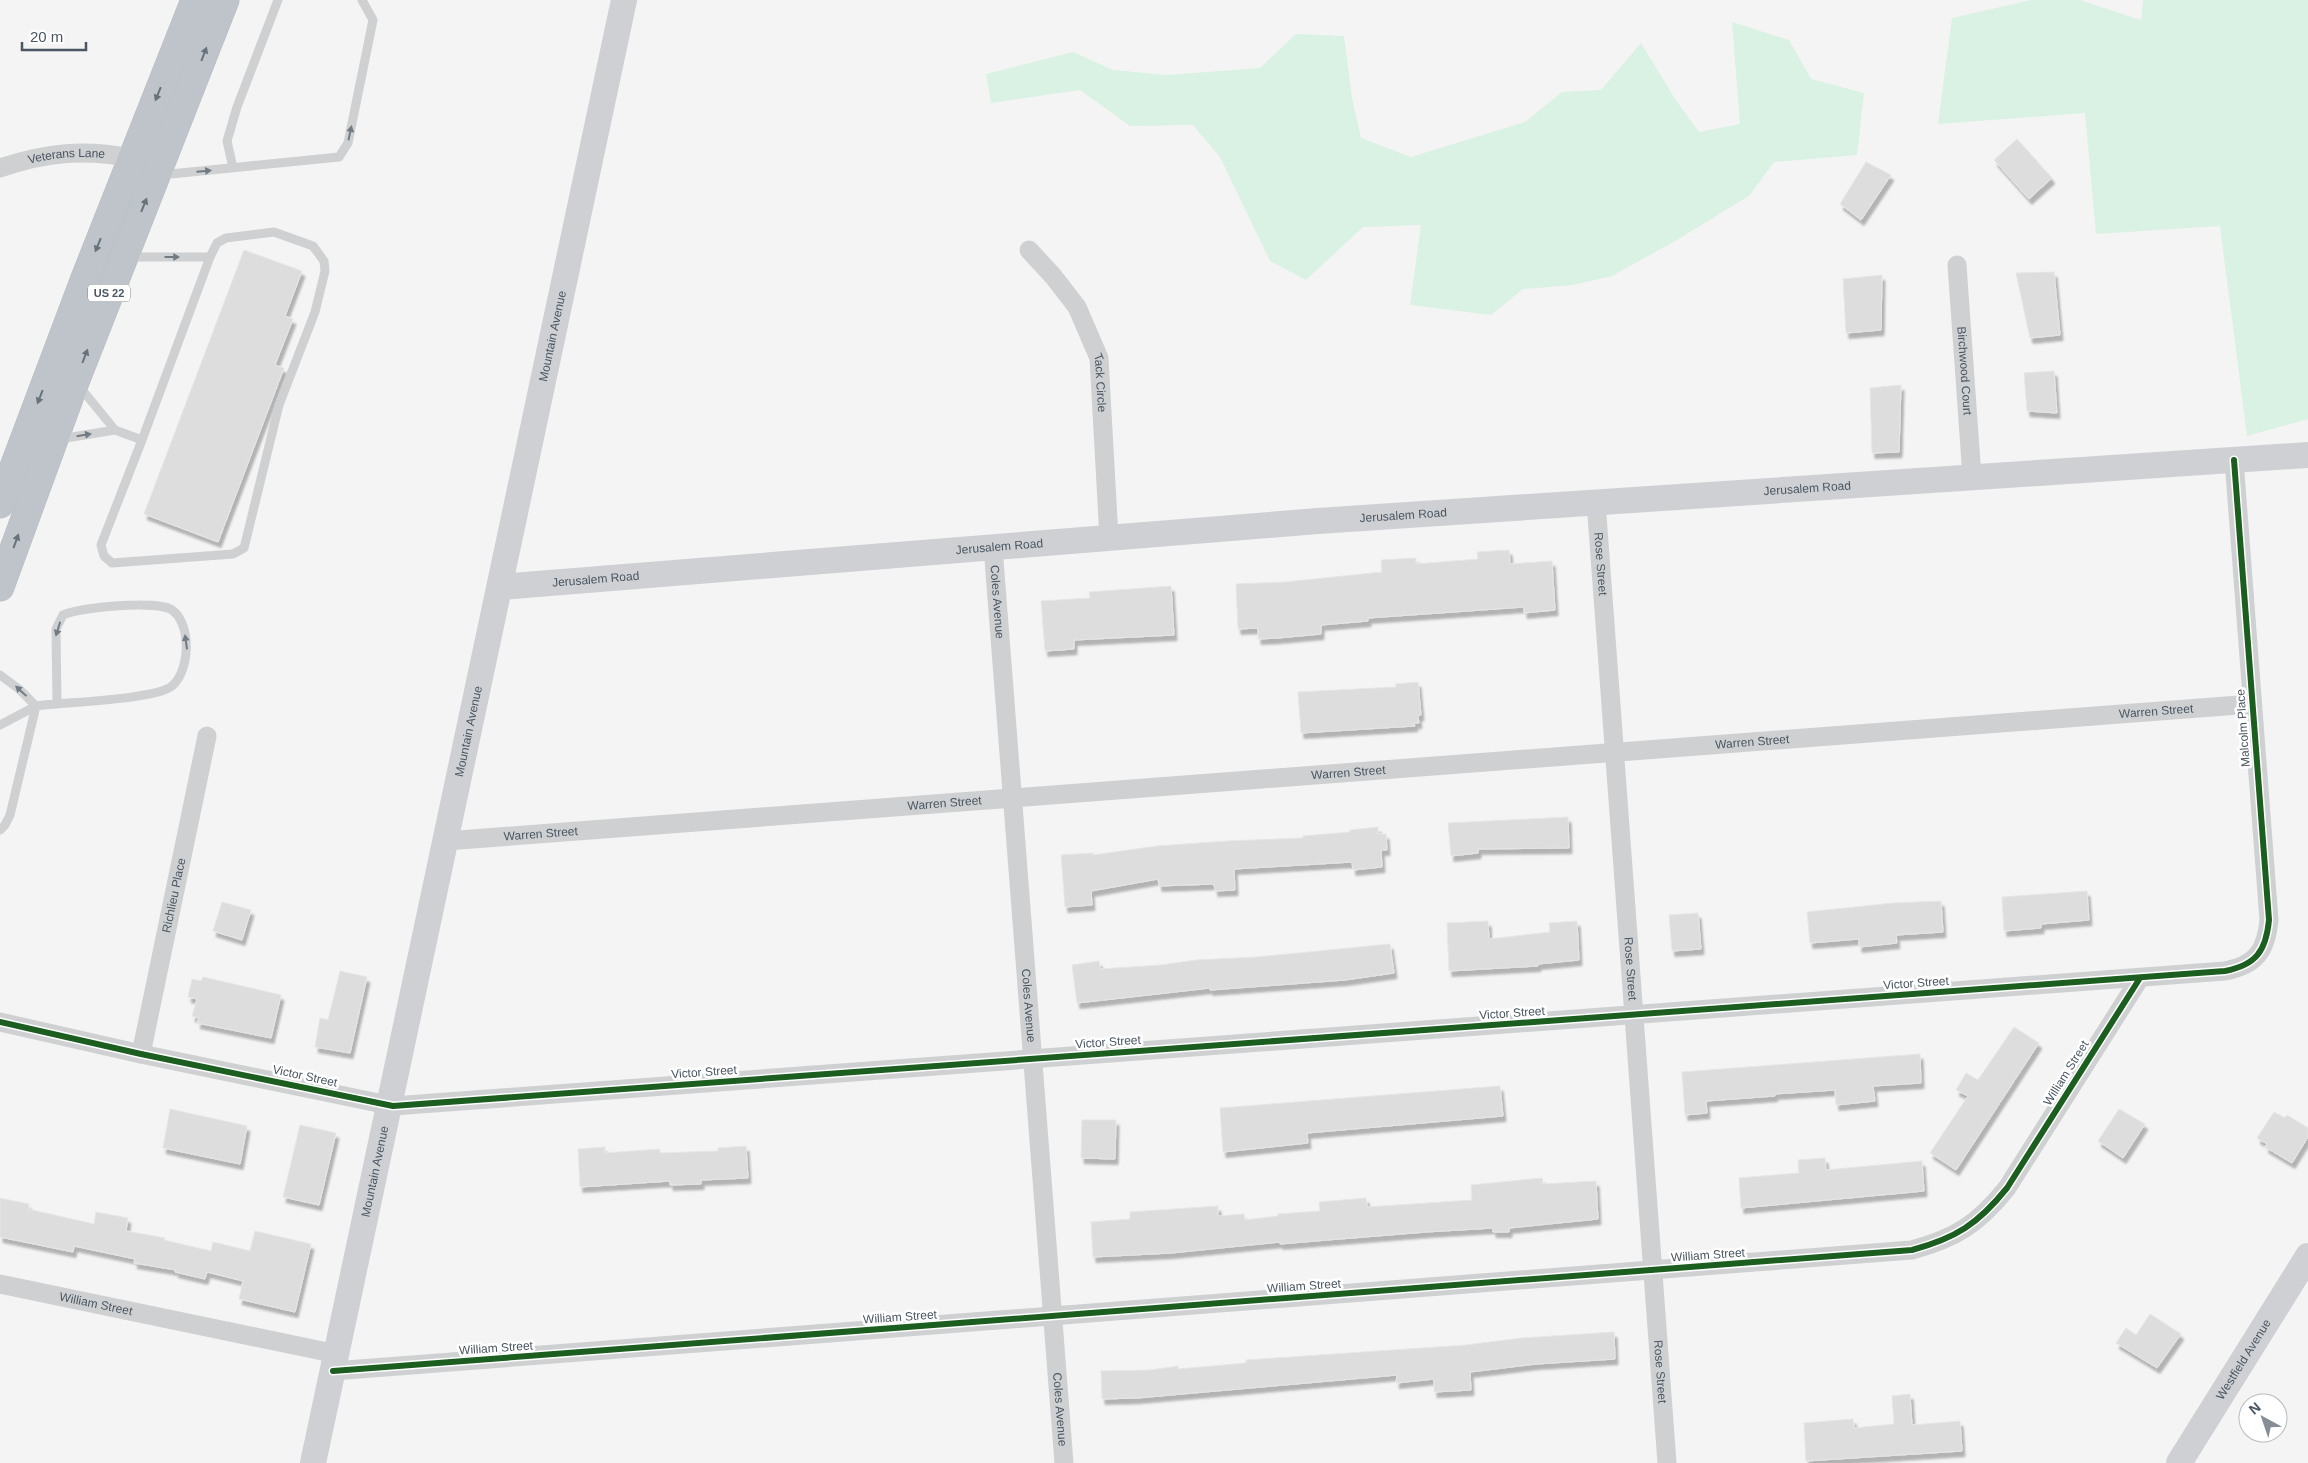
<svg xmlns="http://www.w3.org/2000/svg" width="2308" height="1463" font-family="Helvetica,sans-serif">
	<defs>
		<filter id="shadow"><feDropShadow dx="3" dy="5.5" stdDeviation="1" flood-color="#0004"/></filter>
	</defs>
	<rect width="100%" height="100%" fill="#f4f4f4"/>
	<path fill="#d9f2e3" d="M2031,0H2080L2141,20L2143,0H2308V419L2247,436L2220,226L2096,234L2085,113L1938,124L1952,18Z
		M1732,22L1789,40L1811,79L1864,93L1857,155L1774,162L1749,196L1675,241L1612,276L1573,285L1523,289L1491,315L1410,305L1421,225L1363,227L1306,280L1270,261L1220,157L1193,125L1130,126L1080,90L991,103L986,74L1073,52L1113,70L1167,75L1260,68L1296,34L1344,36L1352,98L1361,138L1411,157L1525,122L1562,92L1601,90L1641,43L1675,99L1699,132L1740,124Z"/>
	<path fill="#ddddde" stroke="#e5e6e7" filter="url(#shadow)" d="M2017,139L2052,178L2029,199L1994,160Z
		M1866,162L1891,175L1861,220L1840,204Z
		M244,250L302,271L285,316L293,319L275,365L284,368L218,542L144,514Z
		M2054,272L2060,335L2030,338L2016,273Z
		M1882,275L1881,330L1846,333L1843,279Z
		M2054,371L2057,413L2027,411L2024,373Z
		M1901,385L1899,452L1872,453L1870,388Z
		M1509,550L1510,564L1552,561L1555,610L1524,613V607L1368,618V621L1321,625V634L1278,638L1258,639V628L1238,629L1236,584L1285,582L1382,572L1381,560L1416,558V564L1478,559L1477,552Z
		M1171,586L1174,635L1074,640V649L1045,651L1041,601L1090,598L1089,592Z
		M1418,682L1421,715L1418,716L1419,723H1414L1415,726L1301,733L1298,692L1396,687L1395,684Z
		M1568,817L1569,848L1478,849V853L1451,856L1448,823Z
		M1378,827V834H1386L1387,850H1381L1382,867L1353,870L1352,862L1234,869L1235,890L1215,891L1214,884L1159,886L1158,879L1091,891L1092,905L1065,907L1061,855L1093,853V855L1157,846L1227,841L1303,838V836L1350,832V830Z
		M2087,891L2089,920L2041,924V928L2004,931L2002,897Z
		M1941,901L1943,932L1896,935L1897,943L1859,947V939L1810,943L1807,912L1893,903Z
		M222,902L251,910L242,940L213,931Z
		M1698,913L1701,949L1672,951L1669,915Z
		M1488,921L1489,939L1550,932L1549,923L1577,921L1579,960L1538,964V966L1449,971L1447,923Z
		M1390,944L1394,973L1345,980L1210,990V988L1077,1003L1072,965L1099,961L1100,969L1161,965L1196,960L1257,957Z
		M340,971L367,977L350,1053L315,1047L320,1018L328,1020Z
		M203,977L281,995L271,1038L197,1023L199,1018L192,1016L197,999L188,997L192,979L201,981Z
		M2014,1027L2039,1043L1956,1170L1930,1153L1968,1096L1956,1090L1966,1073L1978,1080Z
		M1920,1054L1921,1083L1873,1086L1875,1101L1836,1105L1835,1090L1774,1094L1775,1096L1706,1101L1707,1113L1685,1115L1682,1072Z
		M1500,1086L1503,1116L1307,1133L1308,1143L1223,1152L1220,1108Z
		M170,1109L247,1126L240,1164L163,1148Z
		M2119,1109L2145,1124L2123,1158L2098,1141Z
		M2274,1112L2285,1118L2287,1115L2308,1128V1137L2292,1163L2265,1147L2267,1144L2257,1138Z
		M1082,1120H1116L1115,1159L1081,1158Z
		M300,1125L336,1133L319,1205L283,1197Z
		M746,1146L748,1178L701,1180V1184L670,1185V1181L580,1187L578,1149L605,1147V1153L660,1149V1153L718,1151V1148Z
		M1825,1158L1826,1170L1922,1161L1924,1191L1741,1208L1739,1178L1799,1173L1798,1160Z
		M1542,1178L1543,1184L1596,1181L1598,1219L1509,1228V1232H1493V1228L1426,1232L1315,1241L1280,1244V1242L1171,1253L1093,1257L1091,1222L1130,1219V1212L1218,1206V1216L1244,1214L1245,1220L1278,1216V1214L1320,1211L1319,1202L1366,1198L1367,1207L1472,1200L1471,1185Z
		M0,1198L29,1204L28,1209L94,1224L96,1212L128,1218L126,1231L165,1238L164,1240L211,1251L213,1242L250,1251L255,1231L311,1244L295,1312L239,1299L243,1281L207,1272L205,1279L175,1272L176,1270L134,1263L135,1259L74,1246L73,1252L0,1237Z
		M2150,1314L2181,1334L2157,1368L2116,1343L2126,1328L2136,1335Z
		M1614,1332L1615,1359L1536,1364L1470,1372L1471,1390L1434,1392V1379L1396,1383L1397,1375L1137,1398L1102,1399L1101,1371L1150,1370L1178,1366V1369L1246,1363V1360L1275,1358L1466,1345L1522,1338Z
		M1910,1394L1912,1425L1960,1421L1962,1451L1806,1461L1804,1423L1853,1419L1854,1428L1894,1424L1892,1396Z"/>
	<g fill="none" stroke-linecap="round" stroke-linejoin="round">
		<g stroke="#b9bec3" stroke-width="29">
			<path id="highway" d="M0,504L85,278L195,0
				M0,587L75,382L225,0"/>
		</g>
		<path stroke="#ced0d2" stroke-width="9" d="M233,168L227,141L237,107L278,0
			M161,175L339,157L348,143L373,20L362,0
			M79,386L115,430
			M60,439L115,430L142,440L101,545L104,556L112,563L233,554L244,548L279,405L315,312L325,271L324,261L313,246L274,232L226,238L217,243L210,257H128
			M142,440L210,257
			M0,675L19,689L36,706L0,725
			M0,830L5,825L10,815L36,706C63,702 155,700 172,686C190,671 192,624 172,610C159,600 78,607 63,615L56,629L57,703"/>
		<g stroke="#ced0d2" stroke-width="19">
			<path id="s1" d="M0,168C48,152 83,149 133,158"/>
			<path id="s2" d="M1029,250L1053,276L1077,307L1099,358L1109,538"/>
			<path id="s3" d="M1957,265L1972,477"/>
			<path id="s4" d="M1596,502L1667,1463"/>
			<path id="s5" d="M993,547L1064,1463"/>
			<path id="s6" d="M446,841L2252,704"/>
			<path d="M0,1022L141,1054L393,1106L2225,971C2256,965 2266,951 2269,920L2234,460"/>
			<path id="s7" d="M141,1054L207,736"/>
			<path id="s8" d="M0,1284L337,1354"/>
			<path d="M333,1371L1912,1250C1956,1238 1978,1224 2007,1188L2140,978"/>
		</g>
		<g stroke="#ced0d4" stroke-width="26">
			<path id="s9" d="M500,587L1318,521L2308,455"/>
			<path id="s10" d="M313,1463L624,0"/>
			<path id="s11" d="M2179,1463L2308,1256"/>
		</g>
		<use href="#highway" stroke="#bec4c9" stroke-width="28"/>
		<g stroke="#fff" stroke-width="9">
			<path id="cycleway" d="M0,1022L141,1054L393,1106L2225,971C2256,965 2266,951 2269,920L2234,460
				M333,1371L1912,1250C1956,1238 1978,1224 2007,1188L2140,978"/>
		</g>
		<use href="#cycleway" stroke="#1b5e20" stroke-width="6"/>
	</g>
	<defs><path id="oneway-solid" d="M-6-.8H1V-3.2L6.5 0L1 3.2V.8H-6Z" transform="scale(1.25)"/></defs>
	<g fill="#67727b">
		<use href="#oneway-solid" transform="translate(204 54) rotate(-69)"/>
		<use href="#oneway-solid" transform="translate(158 94) rotate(112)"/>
		<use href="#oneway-solid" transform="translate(144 205) rotate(-68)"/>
		<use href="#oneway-solid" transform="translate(98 245) rotate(112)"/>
		<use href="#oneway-solid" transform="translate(85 356) rotate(-69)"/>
		<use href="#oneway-solid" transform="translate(40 397) rotate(111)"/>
		<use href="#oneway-solid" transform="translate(16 541) rotate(-70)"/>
	</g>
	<g fill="#727b83">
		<use href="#oneway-solid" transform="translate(350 133) rotate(-78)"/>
		<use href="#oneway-solid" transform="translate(204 171) rotate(-5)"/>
		<use href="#oneway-solid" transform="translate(172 257)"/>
		<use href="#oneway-solid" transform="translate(84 435) rotate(-9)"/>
		<use href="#oneway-solid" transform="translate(58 629) rotate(107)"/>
		<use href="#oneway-solid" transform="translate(186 642) rotate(-98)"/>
		<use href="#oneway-solid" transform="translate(21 691) rotate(-137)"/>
	</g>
	<g text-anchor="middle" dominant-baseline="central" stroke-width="5" stroke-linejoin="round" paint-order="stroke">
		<rect fill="#fff" stroke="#808990" stroke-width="1" x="88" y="284.5" width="42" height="17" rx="4"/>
		<g font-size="11" font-weight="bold" fill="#4a5661">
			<text x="109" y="293">US 22</text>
		</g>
		<g font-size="12" fill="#4a5661" stroke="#fff">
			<text stroke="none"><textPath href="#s1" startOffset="68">Veterans Lane</textPath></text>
			<text stroke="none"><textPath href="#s10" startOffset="1152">Mountain Avenue</textPath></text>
			<text stroke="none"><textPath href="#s3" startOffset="106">Birchwood Court</textPath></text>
			<text stroke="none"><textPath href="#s2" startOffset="155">Tack Circle</textPath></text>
			<text stroke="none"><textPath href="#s9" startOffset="1311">Jerusalem Road</textPath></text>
			<text stroke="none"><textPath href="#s9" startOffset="906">Jerusalem Road</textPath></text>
			<text stroke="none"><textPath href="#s9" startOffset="501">Jerusalem Road</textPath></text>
			<text stroke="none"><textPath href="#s4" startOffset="62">Rose Street</textPath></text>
			<text stroke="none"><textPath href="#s9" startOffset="96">Jerusalem Road</textPath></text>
			<text stroke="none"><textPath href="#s5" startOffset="55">Coles Avenue</textPath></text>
			<text stroke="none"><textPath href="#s6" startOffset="1715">Warren Street</textPath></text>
			<text transform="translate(2243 728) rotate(-94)">Malcolm Place</text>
			<text stroke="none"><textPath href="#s10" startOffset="748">Mountain Avenue</textPath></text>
			<text stroke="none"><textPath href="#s6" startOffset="1310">Warren Street</textPath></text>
			<text stroke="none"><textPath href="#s6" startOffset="905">Warren Street</textPath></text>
			<text stroke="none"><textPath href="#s6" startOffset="500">Warren Street</textPath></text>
			<text stroke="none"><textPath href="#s6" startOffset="95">Warren Street</textPath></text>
			<text stroke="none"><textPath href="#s7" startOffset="162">Richlieu Place</textPath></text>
			<text stroke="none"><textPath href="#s4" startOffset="468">Rose Street</textPath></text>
			<text transform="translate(1916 983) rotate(-4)">Victor Street</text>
			<text stroke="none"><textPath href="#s5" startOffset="460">Coles Avenue</textPath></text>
			<text transform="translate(1512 1013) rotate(-4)">Victor Street</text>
			<text transform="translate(1108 1042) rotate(-4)">Victor Street</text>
			<text transform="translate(704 1072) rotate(-4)">Victor Street</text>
			<text transform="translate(2066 1073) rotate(-58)">William Street</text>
			<text transform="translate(305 1076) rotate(12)">Victor Street</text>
			<text stroke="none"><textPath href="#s10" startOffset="298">Mountain Avenue</textPath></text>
			<text transform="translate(1708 1255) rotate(-4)">William Street</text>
			<text transform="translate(1304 1286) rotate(-4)">William Street</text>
			<text stroke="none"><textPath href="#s8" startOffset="98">William Street</textPath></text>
			<text transform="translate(900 1317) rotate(-4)">William Street</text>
			<text transform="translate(496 1348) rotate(-4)">William Street</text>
			<text stroke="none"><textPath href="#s11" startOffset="122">Westfield Avenue</textPath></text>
			<text stroke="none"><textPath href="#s4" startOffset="872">Rose Street</textPath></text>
			<text stroke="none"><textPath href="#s5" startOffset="865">Coles Avenue</textPath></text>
		</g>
	</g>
	<g transform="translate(2263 1418) rotate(320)"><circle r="24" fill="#ffffff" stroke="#b7bbc0"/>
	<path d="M0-4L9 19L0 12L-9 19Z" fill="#868d94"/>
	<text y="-8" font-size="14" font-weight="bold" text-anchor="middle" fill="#4a5661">N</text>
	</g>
	<path d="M22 42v8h64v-8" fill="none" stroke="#4a5661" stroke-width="2.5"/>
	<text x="30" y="42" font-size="15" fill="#4a5661" stroke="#ffffff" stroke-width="4" paint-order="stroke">20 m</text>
</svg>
